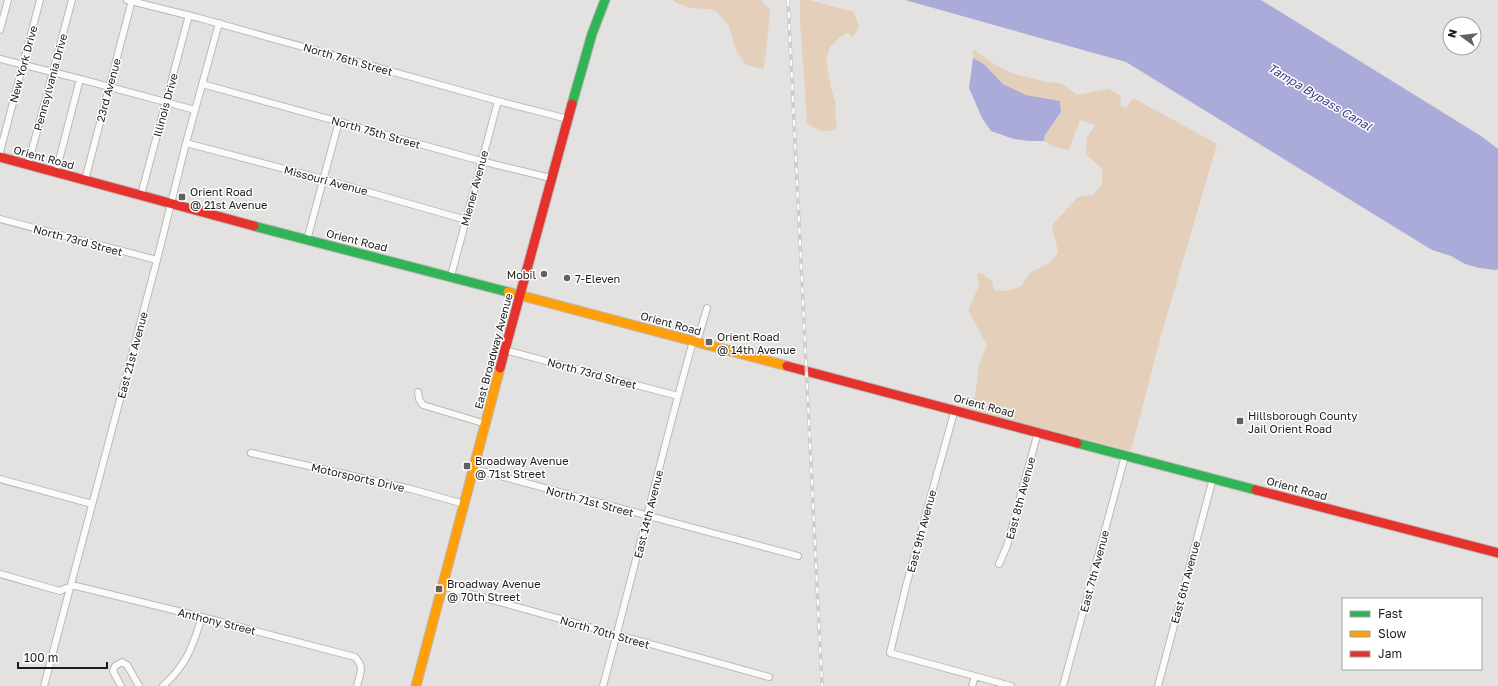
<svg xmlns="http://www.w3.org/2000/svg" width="1498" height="686" font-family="'Golos Text',sans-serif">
	<rect width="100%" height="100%" fill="#e4e2e0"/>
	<path fill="#e4cfba" d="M673,0H761L770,10L766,54L763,69L746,65L735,48L729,26L716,11L709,9L690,8L676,3Z
		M800,0H809L854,12L859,27L853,37L847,33L839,38L830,47L826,60L831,88L836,104L835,114L837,128C823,134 818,131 807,123L800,22Z
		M975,50L997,66L1015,74L1043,81L1063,84L1077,95L1109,89L1121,96L1120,105L1126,108L1133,98L1217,144L1160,339L1131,451L963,407L975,397L979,364L987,345L968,310L979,286L977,274L983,273L986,277L992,280L994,290L1008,291L1021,286L1030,273L1051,262L1058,252L1052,225L1078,197L1093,195L1102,184V169L1086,154L1087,138L1095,125L1080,120L1069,150L1054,147L1044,141L1045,135L1061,112L1060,101L1026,95L1003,84L984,64L973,58L972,52Z"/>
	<path fill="#aaabd8" d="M905,0H1261L1481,136L1498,149V269L1496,270L1479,268L1465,264L1451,256L1432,250L1126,62Z
		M973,58L984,64L1003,84L1026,95L1060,101L1061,112L1045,135L1044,141H1029L1014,139L991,131L982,118L969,88Z"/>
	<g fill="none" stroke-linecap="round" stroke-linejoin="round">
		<g stroke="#bab9b7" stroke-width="8">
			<path id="street" d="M127,0L199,18L498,101L568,119
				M0,30L8,0
				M0,59L80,79L195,110
				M202,84L481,161L551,178
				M186,143L323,179L466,220
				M0,152L40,0
				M28,165L72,0
				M56,172L80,79
				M85,180L132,0
				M141,195L189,15
				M0,219L157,260
				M307,240L339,121
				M451,276L498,101
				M697,342L707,308
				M505,350L678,396
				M418,392L419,399L423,405L486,424
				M955,409L906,586L890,653L1011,686
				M251,453L411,489L464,504
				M474,469L798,556
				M0,479L92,504
				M999,564L1007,546L1038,432
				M0,574L60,591L71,586H76L202,617L355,657C365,668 360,673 357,686
				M442,586L769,677
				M44,686L157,260L186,143L219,23
				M121,686L113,671L115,666L122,662L127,665L139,686
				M163,686C187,664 192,648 202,617
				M603,686C634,571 661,456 693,341
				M972,686L975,676
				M1063,686L1125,456
				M1158,686L1213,478"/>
		</g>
		<g stroke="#bab9b7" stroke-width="11">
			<path id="fast" d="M572,104L592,34L605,0
				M254,226L508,292
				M1077,443L1256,490"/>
		</g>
		<g stroke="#bab9b7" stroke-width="11">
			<path id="slow" d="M508,292L787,366
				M416,686L500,368"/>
		</g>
		<g stroke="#bab9b7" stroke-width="11">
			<path id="jam" d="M0,157L254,226
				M787,366L1077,443
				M500,368L572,104
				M1256,490L1498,553"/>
		</g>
		<use href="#street" stroke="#fbfbfa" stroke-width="6"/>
		<use href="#fast" stroke="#30b455" stroke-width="9"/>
		<use href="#slow" stroke="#ff9f0a" stroke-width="9"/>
		<use href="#jam" stroke="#e5322d" stroke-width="9"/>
		<g stroke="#cdcdcc" stroke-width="3.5">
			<path id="rail" d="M788,0L822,686"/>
		</g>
		<use href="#rail" stroke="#fff" stroke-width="2" stroke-dasharray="6" stroke-linecap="butt"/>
	</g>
	<g fill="#63615f" stroke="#fff" stroke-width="1.5">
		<rect x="178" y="193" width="8" height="8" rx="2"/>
		<circle cx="544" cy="274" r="4"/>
		<circle cx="567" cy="278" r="4"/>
		<rect x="705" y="338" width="8" height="8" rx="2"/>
		<rect x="1236" y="417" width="8" height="8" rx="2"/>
		<rect x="463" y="462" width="8" height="8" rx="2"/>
		<rect x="435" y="585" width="8" height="8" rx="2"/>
	</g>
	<g text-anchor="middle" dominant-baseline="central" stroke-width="3" stroke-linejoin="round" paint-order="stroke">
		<g font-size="11" fill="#1d1c1a" stroke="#fff">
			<text transform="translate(348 59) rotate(16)">North 76th Street</text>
			<text transform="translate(23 64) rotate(-75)">New York Drive</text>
			<text transform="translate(50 82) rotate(-75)">Pennsylvania Drive</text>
			<text transform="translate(108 90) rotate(-75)">23rd Avenue</text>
			<text transform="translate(165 105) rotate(-75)">Illinois Drive</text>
			<text transform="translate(376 132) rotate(16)">North 75th Street</text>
			<text transform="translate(44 157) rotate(15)">Orient Road</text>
			<text transform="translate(326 180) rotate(15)">Missouri Avenue</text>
			<text transform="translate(474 188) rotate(-75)">Miener Avenue</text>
			<text transform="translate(78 240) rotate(15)">North 73rd Street</text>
			<text transform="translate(357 240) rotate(14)">Orient Road</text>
			<text transform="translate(671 323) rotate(15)">Orient Road</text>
			<text transform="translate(493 351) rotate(-75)">East Broadway Avenue</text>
			<text transform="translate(132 355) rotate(-75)">East 21st Avenue</text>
			<text transform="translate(592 373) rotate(15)">North 73rd Street</text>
			<text transform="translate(984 405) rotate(15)">Orient Road</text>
			<text transform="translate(358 477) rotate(13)">Motorsports Drive</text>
			<text transform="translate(1297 488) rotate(15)">Orient Road</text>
			<text transform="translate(1020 498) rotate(-75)">East 8th Avenue</text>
			<text transform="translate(590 501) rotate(15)">North 71st Street</text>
			<text transform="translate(648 514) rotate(-76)">East 14th Avenue</text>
			<text transform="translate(921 531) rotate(-75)">East 9th Avenue</text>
			<text transform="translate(1094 571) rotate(-75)">East 7th Avenue</text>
			<text transform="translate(1185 582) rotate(-75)">East 6th Avenue</text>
			<text transform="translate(217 621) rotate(14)">Anthony Street</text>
			<text transform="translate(605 632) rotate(16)">North 70th Street</text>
		</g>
		<g font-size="11" fill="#1d1c1a" stroke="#fff" text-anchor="start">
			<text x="190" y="191">Orient Road<tspan x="190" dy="13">@ 21st Avenue</tspan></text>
			<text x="536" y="274" text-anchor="end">Mobil</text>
			<text x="575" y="278">7-Eleven</text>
			<text x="717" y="336">Orient Road<tspan x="717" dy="13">@ 14th Avenue</tspan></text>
			<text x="1248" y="415">Hillsborough County<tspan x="1248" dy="13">Jail Orient Road</tspan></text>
			<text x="475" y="460">Broadway Avenue<tspan x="475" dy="13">@ 71st Street</tspan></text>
			<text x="447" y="583">Broadway Avenue<tspan x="447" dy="13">@ 70th Street</tspan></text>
		</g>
		<g font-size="12" font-style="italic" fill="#403c89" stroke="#fff">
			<text transform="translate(1320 97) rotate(31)">Tampa Bypass Canal</text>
		</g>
	</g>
	<rect x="1342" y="598" width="140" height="72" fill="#ffffff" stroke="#a5a4a3"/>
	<rect x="1350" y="611" width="20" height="6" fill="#30b455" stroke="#a5a4a3"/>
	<text x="1378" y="618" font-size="12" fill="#1d1c1a">Fast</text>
	<rect x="1350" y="631" width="20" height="6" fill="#ff9f0a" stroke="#a5a4a3"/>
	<text x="1378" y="638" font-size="12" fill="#1d1c1a">Slow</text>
	<rect x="1350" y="651" width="20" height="6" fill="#e5322d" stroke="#a5a4a3"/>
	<text x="1378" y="658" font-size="12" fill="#1d1c1a">Jam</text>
	<g transform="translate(1462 36) rotate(285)"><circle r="19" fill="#ffffff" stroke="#a5a4a3"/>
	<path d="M0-3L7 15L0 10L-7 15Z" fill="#63615f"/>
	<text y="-6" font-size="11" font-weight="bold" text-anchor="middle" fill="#1d1c1a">N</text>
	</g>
	<path d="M18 662v6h89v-6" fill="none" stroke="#1d1c1a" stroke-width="2"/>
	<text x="24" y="662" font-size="12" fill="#1d1c1a" stroke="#ffffff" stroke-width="3" paint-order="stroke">100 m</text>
</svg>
